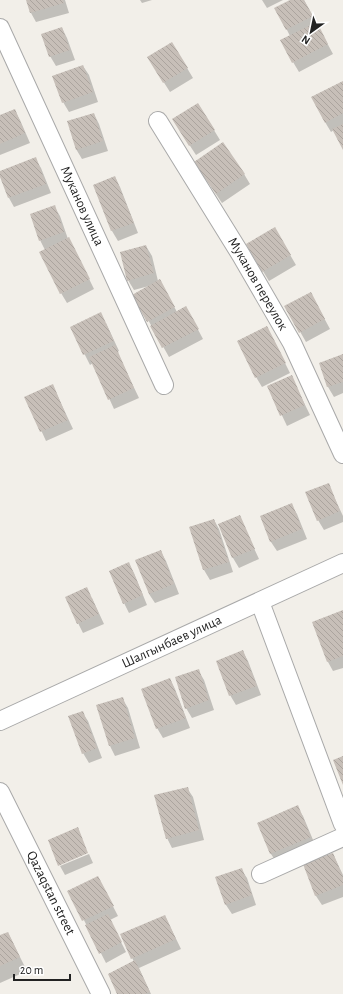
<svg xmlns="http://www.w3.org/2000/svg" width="343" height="994" font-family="'Alegreya Sans',sans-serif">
	<defs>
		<pattern id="building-back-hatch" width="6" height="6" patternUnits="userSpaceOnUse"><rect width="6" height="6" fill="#c7bfb8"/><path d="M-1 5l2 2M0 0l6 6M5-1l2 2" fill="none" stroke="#aba49e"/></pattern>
	</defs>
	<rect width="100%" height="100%" fill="#f2efe9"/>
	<path fill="#0003" d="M27,0H65L69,13L36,22L31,13Z
		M140,0H152L142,3Z
		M262,0H283L267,8Z
		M292,0H304L333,54L299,72L293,62L290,36L276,8Z
		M62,28L67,38L75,60L56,66L50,56Z
		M83,66L89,75L98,102L69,112L63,102Z
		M154,67L187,68L193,78L170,92Z
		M343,82V148L334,130L331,132L325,122Z
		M198,104L220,140L196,155L179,129Z
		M15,111L20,120L30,143L0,155V117Z
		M94,114L99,124L108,151L82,159L76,149Z
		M35,158L41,168L51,193L14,207L9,198L0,172Z
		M201,172L244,174L250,184L222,203Z
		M115,177L120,187L138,233L118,241L112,231L94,185Z
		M54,206L60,216L68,239L74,248L94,289L67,303L61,293L45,250L40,240Z
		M275,229L296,265L269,281L247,245Z
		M146,246L152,256L158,281H160L177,312L186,307L203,339L169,357L134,295L149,286L134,290L128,280Z
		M316,303L330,329L306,342L286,307Z
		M106,323L119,351L117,352L139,398L114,409L93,363L90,365L71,327Z
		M272,337L290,373L262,387L256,377Z
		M343,355V393L334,397L328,387L320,364Z
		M291,376L310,415L287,426L268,386Z
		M53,386L73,429L46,441L26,397Z
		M328,484L343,516V522L324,530L318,520Z
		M291,504L297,514L307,539L277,551L271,542L261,516Z
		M239,516L259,559L239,568L233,558L219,525Z
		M214,520L219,529L233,572L210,580L204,570L190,527Z
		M161,552L166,561L179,594L155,603L149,594Z
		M129,564L134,573L147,605L129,613L124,603Z
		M92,598L104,624L83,633L78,623Z
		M343,611V668L333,671L328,662L313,623Z
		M243,652L248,661L261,695L236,705L230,695Z
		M198,670L204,680L214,710L192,718L186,708Z
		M170,679L175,689L190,728L163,738L157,728Z
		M122,698L128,708L140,748L115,756L110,746L98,705Z
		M82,712L88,721L102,758L89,763L83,753Z
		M187,788L193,797L204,840L172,848L167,838Z
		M297,807L303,816L316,847L277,863L271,854L258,823Z
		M89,854L93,863L65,875L60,866Z
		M333,854L343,875V897L322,905L316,896L304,865Z
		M241,869L247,878L256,905L232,914L226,905Z
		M103,887L118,916L110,920L126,952L106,963L69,891Z
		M165,916L181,949L139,968L151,994H119L134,962L122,935Z
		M8,933L27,971L0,983V936Z"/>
	<path fill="url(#building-back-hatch)" d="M26,0H63L64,3L30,13Z
		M290,0H304L313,16L286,30L274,8Z
		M317,22L328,44L292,63L280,40Z
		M62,27L70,50L49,57L41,34Z
		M172,42L188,68L163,83L147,57Z
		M83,65L93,92L62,103L52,76Z
		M343,81V113L325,123L311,97Z
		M198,103L215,130L189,146L172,119Z
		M15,109L25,133L0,144V115Z
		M94,113L103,141L76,150L67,121Z
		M343,124V150L332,129Z
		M223,142L245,174L216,194L194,162Z
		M36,157L46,184L8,198L0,177V171Z
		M115,176L134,223L111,231L93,185Z
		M55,205L64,232L39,241L30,214Z
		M275,227L291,255L262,272L246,244Z
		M69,237L90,279L60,294L39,252Z
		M146,245L154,273L127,281L120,252Z
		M160,279L175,307L147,322L132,295Z
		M311,292L325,319L299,333L284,306Z
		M186,306L199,329L162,348L150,326Z
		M101,312L114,341L83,355L70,327Z
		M267,326L286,363L255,378L237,341Z
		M115,345L134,388L108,400L89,357Z
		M343,354V382L327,387L319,363Z
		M292,375L305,405L280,416L267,386Z
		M53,384L68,420L40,432L24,397Z
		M329,483L340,511L317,521L305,492Z
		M292,503L302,529L270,542L260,516Z
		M240,515L255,549L232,558L218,524Z
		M214,519L229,562L203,570L189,527Z
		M161,550L174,584L149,594L135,560Z
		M129,562L143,595L123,604L109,571Z
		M87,587L99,614L77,624L65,597Z
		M343,610V656L327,662L312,622Z
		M243,650L257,686L229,696L216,661Z
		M199,669L209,700L185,709L175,677Z
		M170,678L186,718L156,729L141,689Z
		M123,697L135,738L109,746L96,705Z
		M83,711L97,748L82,754L68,716Z
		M343,756V785L333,760Z
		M188,787L199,830L166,839L154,795Z
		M298,805L311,837L270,854L257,823Z
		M78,827L88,853L58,866L48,840Z
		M333,853L343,877V885L315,896L303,864Z
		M242,868L252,895L225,905L215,877Z
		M98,876L114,906L82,921L67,891Z
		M108,914L122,942L99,954L85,925Z
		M165,915L176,939L131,959L120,934Z
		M8,932L20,957L0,966V935Z
		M135,960L150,992L145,994H117L108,974Z"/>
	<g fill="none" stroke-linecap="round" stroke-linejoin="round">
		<g stroke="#a9a9a9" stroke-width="20">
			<g id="minor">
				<path id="s1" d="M0,28L164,385"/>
				<path id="s2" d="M158,121L241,255L292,343L343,454"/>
				<path d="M260,602L343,824"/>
				<path id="s3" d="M0,721L343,563"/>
				<path id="s4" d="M0,792L101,994"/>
				<path d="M261,874L343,837"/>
			</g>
		</g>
		<use href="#minor" stroke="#fff" stroke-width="18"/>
	</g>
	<g text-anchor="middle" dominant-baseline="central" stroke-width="4" stroke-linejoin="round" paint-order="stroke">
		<g font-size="14" fill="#222" stroke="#fff">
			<text stroke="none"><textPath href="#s1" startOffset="196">Муканов улица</textPath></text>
			<text stroke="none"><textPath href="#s2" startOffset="191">Муканов переулок</textPath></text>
			<text stroke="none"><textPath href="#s3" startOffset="189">Шалгынбаев улица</textPath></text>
			<text stroke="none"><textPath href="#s4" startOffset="113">Qazaqstan street</textPath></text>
		</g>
	</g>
	<g transform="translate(311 32) rotate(213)" stroke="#ffffff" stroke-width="3" paint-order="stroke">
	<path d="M0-3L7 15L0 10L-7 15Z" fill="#222222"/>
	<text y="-6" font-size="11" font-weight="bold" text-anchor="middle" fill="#222222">N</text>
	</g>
	<path d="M14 974v6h56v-6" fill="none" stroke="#222222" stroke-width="2"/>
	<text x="20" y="974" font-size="12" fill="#222222" stroke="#ffffff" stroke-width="3" paint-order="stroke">20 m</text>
</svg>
